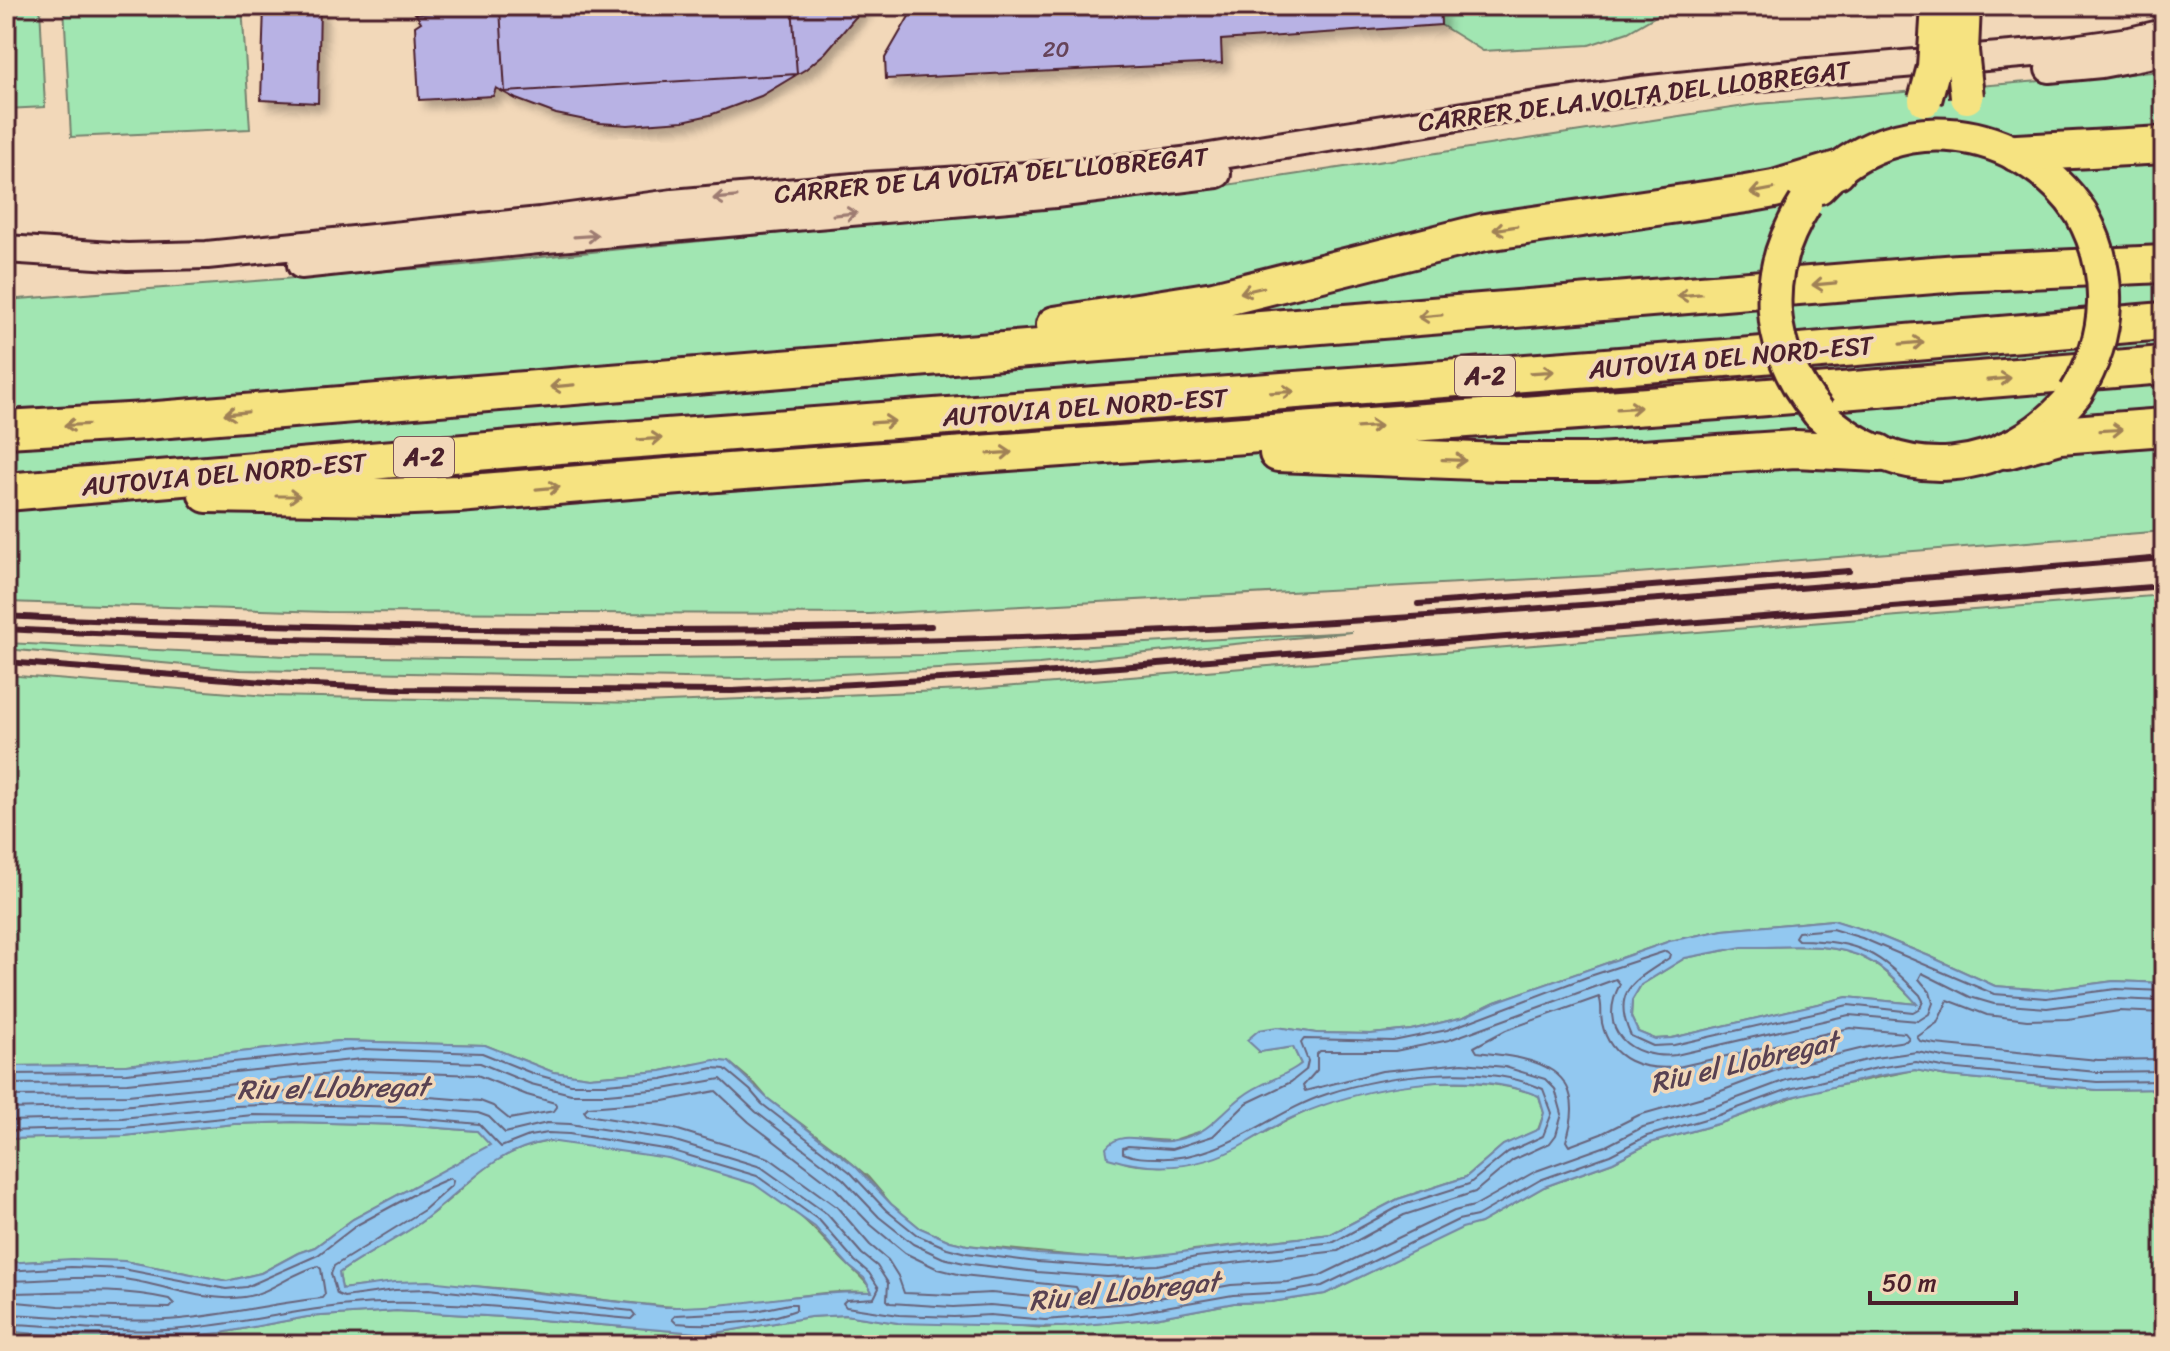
<svg xmlns="http://www.w3.org/2000/svg" width="2170" height="1351" font-family="Sriracha,sans-serif">
	<defs>
		<filter id="shadow"><feDropShadow dx="7" dy="7" stdDeviation="4" flood-color="#0004"/></filter>
	</defs>
	<rect width="100%" height="100%" fill="#f2d8b9"/>
	<filter id="ink" filterUnits="userSpaceOnUse"><feTurbulence type="fractalNoise" baseFrequency=".0125" numOctaves="2"/><feDisplacementMap in="SourceGraphic" scale="16" xChannelSelector="R" yChannelSelector="G"/><feConvolveMatrix kernelMatrix="1 2 1 2 8 2 1 2 1" color-interpolation-filters="sRGB"/></filter>
	<g filter="url(#ink)">
		<path fill="#a1e6b2" stroke="#76826e" stroke-width="2" d="M6,6H40L45,107L6,109Z
			M64,6H242L250,129L71,137Z
			M1440,6H1673L1628,32L1589,45L1483,51L1441,25Z
			M2164,71V531L1612,575L869,614L327,612L6,602V300L453,266L1167,194L1758,104Z
			M2164,595V983L2114,981L2046,990L1995,986L1929,956L1865,930L1832,920L1723,930L1670,941L1495,1002L1464,1017L1411,1030L1371,1034L1316,1033L1277,1027L1259,1052L1293,1047L1301,1064L1287,1075L1242,1097L1208,1129L1171,1141L1127,1138L1124,1162C1133,1166 1144,1165 1154,1166C1225,1169 1265,1124 1329,1102C1389,1081 1480,1072 1539,1096L1544,1113L1538,1130L1503,1145L1466,1177L1398,1199L1331,1234L1194,1250L1157,1257L1108,1259L967,1245L950,1241L920,1228L891,1204L868,1177L840,1153L767,1098L755,1084L729,1062L694,1064L661,1071L589,1077L553,1072L485,1045L339,1041L126,1065L6,1066V675L267,696L643,703L965,690Z
			M1352,632L1039,664L742,679L240,670L6,649V643L286,656L552,659L925,655Z
			M1742,947C1781,948 1830,940 1866,959C1886,969 1902,989 1918,1004L1847,997L1672,1038L1655,1039L1638,1032L1631,1017L1632,1000L1641,985L1685,958Z
			M1915,1070L1947,1076L2097,1090L2164,1089V1345H6V1331L58,1336L166,1338L221,1333L307,1317L396,1311L504,1317L710,1334L810,1317L845,1315L898,1323H989L1044,1328L1149,1319L1234,1303L1271,1302L1325,1294L1462,1227L1480,1223L1544,1187L1613,1162L1650,1143L1721,1123L1807,1092Z
			M293,1122L402,1125L477,1131L491,1145L353,1219L315,1247L298,1253L261,1273L227,1281L124,1261L55,1260L6,1263V1139L124,1136L234,1124Z
			M550,1141C611,1144 696,1159 752,1183C786,1198 816,1230 840,1257C851,1269 864,1278 873,1292C814,1288 757,1306 699,1308C670,1308 642,1304 614,1301C529,1292 425,1275 342,1289L339,1273C367,1252 401,1238 429,1216C473,1183 490,1151 550,1141Z"/>
		<path fill="#92c8f0" stroke="#7584a1" stroke-width="2" fill-rule="evenodd" d="M1833,920L1865,930L1929,956L1995,986L2046,990L2114,981L2164,983V1089L2097,1090L1947,1076L1915,1070L1878,1076L1791,1097L1721,1123L1650,1143L1613,1162L1544,1187L1480,1223L1462,1228L1325,1294L1271,1302L1234,1303L1149,1319L1062,1327L898,1323L845,1315L810,1317L710,1334L504,1317L396,1311L307,1317L221,1333L166,1338L58,1336L6,1331V1263L72,1259L124,1261L227,1281L261,1273L298,1253L315,1247L353,1219L490,1145L477,1131L402,1125L293,1122L234,1124L124,1136L6,1139V1066L126,1065L339,1041L485,1045L553,1072L589,1077L661,1071L714,1060L729,1062L767,1098L855,1166L891,1204L920,1228L950,1241L967,1245L1037,1254L1125,1259L1331,1234L1398,1199L1466,1177L1503,1145L1539,1129L1544,1113L1539,1096C1468,1067 1365,1086 1296,1116C1279,1123 1264,1133 1248,1142C1204,1168 1156,1173 1108,1158L1106,1148C1121,1128 1149,1144 1170,1141C1211,1134 1213,1119 1242,1097C1260,1082 1283,1078 1301,1064L1293,1047L1260,1052L1247,1040L1259,1030L1277,1027L1316,1033L1371,1034L1411,1030L1464,1017L1495,1002L1670,941L1723,930ZM1742,947C1781,948 1830,940 1866,959C1885,968 1903,988 1917,1004L1847,997L1672,1038L1655,1039L1638,1032L1631,1017L1632,1000L1641,985L1685,958ZM549,1141L668,1158L754,1184L815,1227L850,1267L864,1278L872,1292C803,1291 735,1308 665,1307L429,1281L394,1282L342,1289L339,1273C368,1252 402,1238 429,1216C470,1183 495,1150 549,1141Z"/>
		<g fill="none" stroke-linecap="round" stroke-linejoin="round">
			<path stroke="#67637a" stroke-width="2" d="M1599,997C1603,1005 1600,1013 1602,1023C1610,1061 1643,1071 1678,1067L1850,1028L1905,1033L1909,1038L1906,1041L1872,1046L1782,1068L1713,1094L1639,1115L1601,1134L1569,1146L1566,1141C1591,1067 1535,1058 1477,1052L1474,1047L1506,1030Z
				M2164,1013L2119,1011L2068,1019L2027,1020L1987,1015L1948,1000L1937,1023L1917,1037L1920,1041L1935,1044L2098,1060L2164,1059
				M6,1074L126,1073L362,1049L482,1053L534,1074L571,1084H606L662,1079L713,1068L725,1069L750,1090L762,1104L850,1172L886,1210L917,1235L947,1248L966,1253L1037,1262L1108,1267L1158,1265L1196,1257L1334,1242L1400,1206L1469,1184L1508,1152L1543,1136L1552,1113L1543,1089C1485,1062 1387,1074 1327,1094C1269,1113 1223,1161 1158,1158C1146,1158 1134,1158 1123,1153V1148L1128,1146L1172,1149L1213,1136L1247,1103L1291,1082L1306,1070L1308,1061L1301,1043L1304,1039L1393,1041L1447,1030L1587,977L1666,951L1670,954L1669,958C1635,981 1610,990 1631,1036L1653,1046L1674,1045L1848,1005L1913,1012L1920,1008L1923,1001L1920,995C1878,952 1860,941 1798,940L1795,937L1798,932L1832,929L1862,938L1994,994L2046,998L2116,989L2164,991
				M6,1084L127,1083L362,1059L480,1063L531,1084L571,1094H607L663,1089L721,1079L756,1112L843,1179L879,1217L913,1244L943,1258L964,1263L1036,1272L1107,1277L1159,1275L1197,1267L1338,1251L1404,1215L1475,1192L1513,1160L1550,1143L1556,1135L1562,1114L1555,1089L1545,1079L1505,1067L1463,1063L1382,1071L1305,1091L1303,1086L1317,1070V1054L1320,1051H1395L1449,1040L1616,979L1620,984C1596,1030 1630,1060 1676,1055L1849,1015L1918,1021L1929,1014L1933,1003L1930,992L1919,979L1922,973L1970,997L1994,1004L2047,1008L2117,999L2164,1001
				M716,1091L749,1122L835,1188L871,1225L905,1253L938,1269L962,1275L1076,1287L1079,1293L1045,1298L991,1293L953,1295L904,1293L898,1276L888,1260L870,1245L837,1207L769,1158L675,1129L587,1115L584,1111L588,1107L664,1101Z
				M6,1096L128,1095L362,1071L477,1075L527,1095L555,1103L557,1107L554,1111L509,1119L493,1106L480,1101L404,1095L293,1092L232,1094L122,1106L6,1109
				M6,1121L122,1118L233,1106L293,1104L403,1107L478,1113L489,1117L505,1133L547,1123L570,1124L672,1140L761,1167L827,1214L862,1254L877,1266L888,1283L887,1300L890,1303L953,1307L990,1305L1045,1310L1130,1303L1231,1285L1288,1282L1319,1276L1454,1211L1474,1206L1536,1171L1606,1146L1643,1127L1716,1106L1786,1080L1875,1058L1917,1052L1949,1058L2097,1072L2164,1071
				M6,1131L123,1128L253,1115L403,1117L479,1124L501,1147L529,1136L548,1133L569,1134L670,1150L757,1176L820,1221L855,1261L869,1273L879,1288L874,1298L846,1300L843,1303L846,1307L899,1315L954,1317L990,1315L1045,1320L1131,1313L1233,1295L1289,1292L1322,1286L1458,1220L1477,1216L1540,1180L1610,1155L1647,1136L1719,1115L1789,1089L1877,1068L1916,1062L1947,1068L2097,1082L2164,1081
				M6,1271L71,1267L123,1269L226,1289L246,1287L318,1255L357,1225L418,1192L450,1178L453,1181L452,1185L424,1210L334,1266L331,1274L337,1294L344,1297L395,1290L429,1289L632,1311L635,1315L631,1319C549,1312 464,1301 382,1303C314,1305 249,1323 182,1329C124,1334 64,1325 6,1324
				M6,1281C45,1281 84,1275 123,1279C163,1284 204,1303 244,1297C271,1293 291,1273 318,1266L321,1269L325,1294L322,1298C274,1303 228,1315 180,1319C122,1324 64,1316 6,1314
				M6,1293C62,1293 113,1286 169,1299L174,1304L170,1308L59,1306L6,1301
				M789,1304H796V1310C758,1324 716,1326 676,1323L672,1319L676,1315L756,1311Z"/>
		</g>
		<path fill="#b8b2e4" stroke="#4a1f2b" stroke-width="2" filter="url(#shadow)" d="M264,6H320L318,103L261,100Z
			M410,6H865L825,53L806,69L761,96L710,115L683,121L628,125L600,123L556,114L516,99L496,88L493,96L419,100L415,26L421,22Z
			M416,6H792L797,74L505,92L500,8L417,14Z
			M915,6H1440L1441,25L1221,40L1222,63L886,79L885,58Z"/>
		<g fill="none" stroke-linecap="round" stroke-linejoin="round">
			<g stroke="#4a1f2b" stroke-width="32">
				<path id="minor" d="M2049,69L2101,64L2164,52
					M6,249L127,257L207,255L540,221L673,203L865,186L1090,172L1191,160L1489,112L1642,90L1809,72L2058,51L2130,41L2164,33
					M301,265L547,239L1055,194L1217,174"/>
			</g>
			<g stroke="#4a1f2b" stroke-width="38">
				<path id="major" d="M1819,187C1895,105 2021,123 2081,213
					M1819,413C1899,489 2008,478 2076,393"/>
			</g>
			<g stroke="#4a1f2b" stroke-width="42">
				<path id="highway" d="M2017,153L2164,145
					M1055,325L1214,300L1485,232L1746,194L1774,189L1837,170
					M6,429L145,421L1958,273L2164,264
					M2007,450L2060,435L2164,427
					M1278,453L1500,462H1597L1795,449L1879,453
					M6,492L559,445L1739,357L2164,321
					M207,494L390,497L458,494L729,472L1718,401L2164,365"/>
			</g>
			<use href="#minor" stroke="#f2d8b9" stroke-width="26"/>
			<use href="#major" stroke="#f6e381" stroke-width="32"/>
			<use href="#highway" stroke="#f6e381" stroke-width="36"/>
			<path stroke="#4a1f2b" stroke-width="6" d="M1418,604L1849,571
				M6,616C109,622 211,624 314,626C520,631 725,632 931,626
				M6,629C176,638 346,641 516,643C733,644 951,642 1168,631C1500,615 1832,585 2164,558
				M6,662L292,684L401,689L733,691L1028,674L2164,586"/>
			<g stroke="#4a1f2b" stroke-width="38" stroke-linecap="butt">
				<path id="major-bridge" d="M1964,6L1962,51L1967,97
					M1925,100L1934,67L1938,6
					M1805,204C1760,275 1765,348 1819,413
					M2076,393C2111,336 2114,272 2081,213"/>
			</g>
			<use href="#major-bridge" stroke="#f6e381" stroke-width="32"/>
		</g>
		<defs><path id="oneway-shaft" d="M-6 0H5M1.5-3L5.5 0L1.5 3" fill="none" stroke-width="1.6" stroke-linecap="round" stroke-linejoin="round" transform="scale(2)"/></defs>
		<g stroke="#a08156">
			<use href="#oneway-shaft" transform="translate(1762 191) rotate(169)"/>
			<use href="#oneway-shaft" transform="translate(1505 228) rotate(171)"/>
			<use href="#oneway-shaft" transform="translate(1824 284) rotate(175)"/>
			<use href="#oneway-shaft" transform="translate(1252 290) rotate(167)"/>
			<use href="#oneway-shaft" transform="translate(1689 295) rotate(175)"/>
			<use href="#oneway-shaft" transform="translate(1430 316) rotate(175)"/>
			<use href="#oneway-shaft" transform="translate(1912 343) rotate(-5)"/>
			<use href="#oneway-shaft" transform="translate(1542 372) rotate(-4)"/>
			<use href="#oneway-shaft" transform="translate(1999 379) rotate(-5)"/>
			<use href="#oneway-shaft" transform="translate(562 386) rotate(175)"/>
			<use href="#oneway-shaft" transform="translate(1282 392) rotate(-4)"/>
			<use href="#oneway-shaft" transform="translate(1629 408) rotate(-4)"/>
			<use href="#oneway-shaft" transform="translate(236 413) rotate(175)"/>
			<use href="#oneway-shaft" transform="translate(883 422) rotate(-4)"/>
			<use href="#oneway-shaft" transform="translate(76 425) rotate(177)"/>
			<use href="#oneway-shaft" transform="translate(1369 427) rotate(-4)"/>
			<use href="#oneway-shaft" transform="translate(2111 430) rotate(-3)"/>
			<use href="#oneway-shaft" transform="translate(650 439) rotate(-4)"/>
			<use href="#oneway-shaft" transform="translate(1000 453) rotate(-4)"/>
			<use href="#oneway-shaft" transform="translate(1454 460) rotate(2)"/>
			<use href="#oneway-shaft" transform="translate(548 488) rotate(-5)"/>
			<use href="#oneway-shaft" transform="translate(288 496)"/>
		</g>
		<g stroke="#9e7c72">
			<use href="#oneway-shaft" transform="translate(725 198) rotate(175)"/>
			<use href="#oneway-shaft" transform="translate(845 214) rotate(-5)"/>
			<use href="#oneway-shaft" transform="translate(586 236) rotate(-4)"/>
		</g>
	</g>
	<g text-anchor="middle" dominant-baseline="central" stroke-width="7" stroke-linejoin="round" paint-order="stroke">
		<g font-size="22" fill="#664459">
			<text x="1056" y="49">20</text>
		</g>
		<g fill="#f2d8b9" stroke="#7c5656" stroke-width="2">
			<rect x="1455" y="356" width="60" height="40" rx="6"/>
			<rect x="394" y="437" width="60" height="40" rx="6"/>
		</g>
		<g font-size="24" font-weight="bold" fill="#4a1f2b">
			<text x="1485" y="376">A-2</text>
			<text x="424" y="457">A-2</text>
		</g>
		<g font-size="26" fill="#4a1f2b" stroke="#f2d8b9">
			<text transform="translate(1634 96) rotate(-7)">CARRER DE LA VOLTA DEL LLOBREGAT</text>
			<text transform="translate(991 175) rotate(-5)">CARRER DE LA VOLTA DEL LLOBREGAT</text>
			<text transform="translate(1731 357) rotate(-5)">AUTOVIA DEL NORD-EST</text>
			<text transform="translate(1085 407) rotate(-4)">AUTOVIA DEL NORD-EST</text>
			<text transform="translate(224 474) rotate(-5)">AUTOVIA DEL NORD-EST</text>
		</g>
		<g font-size="28" font-style="italic" fill="#584152" stroke="#f2d8b9">
			<text transform="translate(1744 1062) rotate(-13)">Riu el Llobregat</text>
			<text transform="translate(333 1088) rotate(-1)">Riu el Llobregat</text>
			<text transform="translate(1124 1291) rotate(-6)">Riu el Llobregat</text>
		</g>
	</g>
	<rect width="2170" height="1351" fill="none" stroke="#f2d8b9" stroke-width="32"/>
	<rect x="16" y="16" width="2138" height="1319" fill="none" stroke="#4a1f2b" stroke-width="3" filter="url(#ink)"/>
	<path d="M1870 1291v12h146v-12" fill="none" stroke="#4a1f2b" stroke-width="4"/>
	<text x="1882" y="1291" font-size="24" fill="#4a1f2b" stroke="#f2d8b9" stroke-width="6" paint-order="stroke">50 m</text>
</svg>
